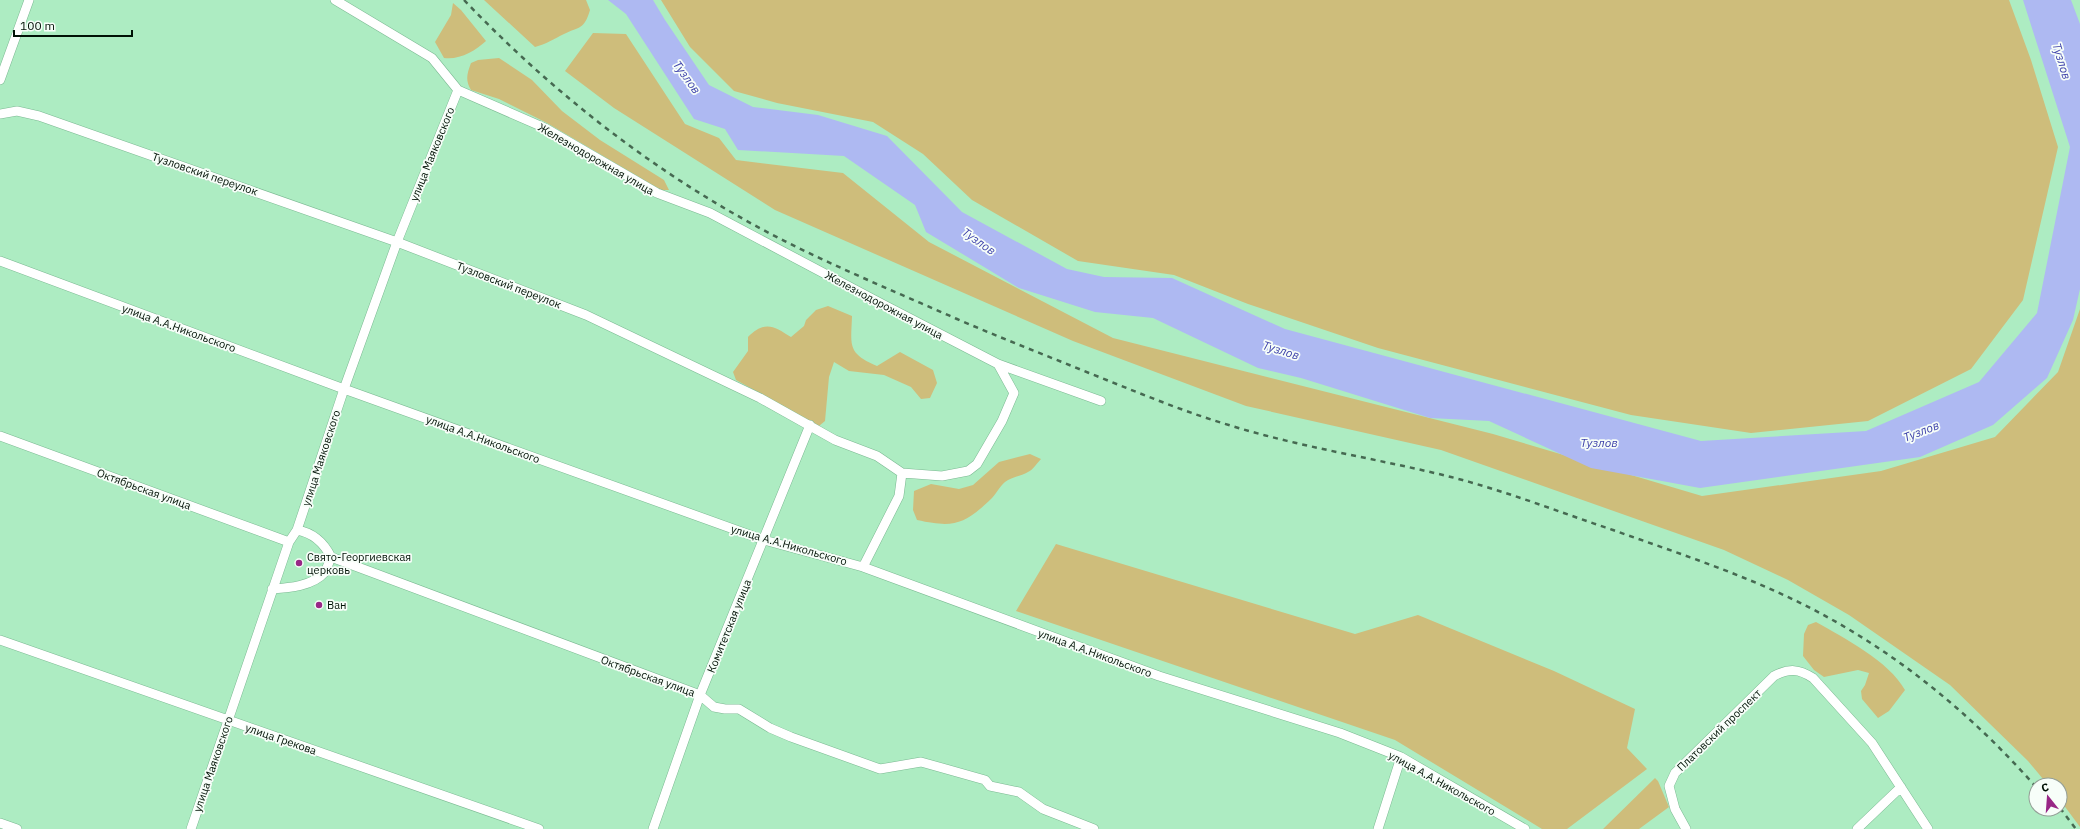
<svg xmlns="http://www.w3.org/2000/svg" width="2080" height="829" font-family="'IBM Plex Sans',sans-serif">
	<rect width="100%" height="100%" fill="#adecc2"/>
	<path fill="#cebd7b" d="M484,0H586L590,10C584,30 580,26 564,34C554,39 546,44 535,47Z
		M661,0H2009L2031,60L2058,147L2023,300L1971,369L1868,421L1751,433L1631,415L1378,348L1248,304L1174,275L1078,261L972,200L923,154L873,122L777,103L734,91L690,47Z
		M453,3L461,10L486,41C475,51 460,60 444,58L435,42L451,15Z
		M593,33L626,34L685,124L719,138L736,160L843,173L929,242L1113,338L1493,434L1702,496L1881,471L1995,437L2058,372L2080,309V827L2060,800V785H2048L2028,761L1950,685L1849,615L1788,580L1724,550L1441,450L1246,406L1073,341L775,210L614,108L565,71Z
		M499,58L532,80L562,111L600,140L664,180L669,190H661L547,123L499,99L471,90C465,80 467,74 471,63L478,60Z
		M828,306L852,316C851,346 847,353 877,366L900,352L933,370L937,383L930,398L921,399L911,387L884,375L849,371L834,362L829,377L825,421L819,426L736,380L733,372L748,351V337C765,320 774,326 791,337L804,326L806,320L816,310Z
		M1030,454L1041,459C1037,463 1033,470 1028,472C1021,476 1012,477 1005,482C999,487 997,493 992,498C964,525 954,528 917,520L913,510L914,491L931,484L959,489L973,485L999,462Z
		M1056,544L1355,634L1418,615L1554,671L1635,709L1627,748L1647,769L1567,829H1542L1395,740L1016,611Z
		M1816,622C1844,638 1889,661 1905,690L1889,711L1878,718L1862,699L1861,691L1865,685L1869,673L1858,670L1824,677L1814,670L1803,656L1804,634L1808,625Z
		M1655,778L1658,781L1669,807L1639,829H1603Z"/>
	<path fill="#aeb9f2" d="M608,0H653L665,20L709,85L753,107L818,115L887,136L962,212L1067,269L1104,277L1172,278L1285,329L1701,441L1866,431L1979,382L2037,313L2070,147L2023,0H2071L2080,24V289L2073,320L2047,378L1993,425L1920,457L1700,488L1591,468L1489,421L1430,418L1301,378L1258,368L1153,318L1095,312L1019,288L926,232L915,205L844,156L738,150L725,129L694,119L626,14Z"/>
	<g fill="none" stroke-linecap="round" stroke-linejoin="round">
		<g stroke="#7bb992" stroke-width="10">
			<path id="minor" d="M335,0L432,58L458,90L545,128L657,193L710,213L882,304L998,364L1101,401
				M0,80L29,0
				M0,114L17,111L39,116L397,242L586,315L760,398L835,440L877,456L902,473L899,496L863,567
				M0,261L344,389L764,540L863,567L1159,676L1340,733L1401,757L1525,829
				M0,436L289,542
				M902,473L942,476L968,471L977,464L1002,421L1014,393L998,364
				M331,557L700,695L714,707L725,709H739L770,728L791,737L880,769L921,762L985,780L990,786L1019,792L1043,809L1094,829
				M272,589C289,588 313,586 325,572C327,568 329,562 331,557C324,543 314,533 297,530
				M0,640L539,829
				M0,823L17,829
				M191,829L289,542L297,530L344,389L397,242L458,90
				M653,829L700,695L810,425
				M1378,829L1401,757
				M1686,829L1675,809L1669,786L1675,773L1774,676C1789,668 1799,669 1813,678L1872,743L1928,829
				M1857,829L1901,787"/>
		</g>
		<use href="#minor" stroke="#fff" stroke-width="9"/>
		<path stroke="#466951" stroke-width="2.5" stroke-dasharray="5 5" stroke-linecap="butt" d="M464,0C553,93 655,173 769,233C830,265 894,291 957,319C1001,338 1045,355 1089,373C1137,392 1184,412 1232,426C1304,448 1379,459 1451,477C1506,491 1559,512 1613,530C1686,556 1761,580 1829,618C1907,661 1977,720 2036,787
			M2060,808L2076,829"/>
	</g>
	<g fill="#982786" stroke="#f7fef9" stroke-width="1.5">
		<circle cx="299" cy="563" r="4"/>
		<circle cx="319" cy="605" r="4"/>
	</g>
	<g text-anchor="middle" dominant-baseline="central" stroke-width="3.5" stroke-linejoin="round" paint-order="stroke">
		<g font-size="11" fill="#001105" stroke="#f7fef9">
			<text transform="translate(432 154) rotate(-68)">улица Маяковского</text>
			<text transform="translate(596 159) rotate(30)">Железнодорожная улица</text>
			<text transform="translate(205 174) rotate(19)">Тузловский переулок</text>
			<text transform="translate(509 285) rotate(21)">Тузловский переулок</text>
			<text transform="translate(884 305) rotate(28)">Железнодорожная улица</text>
			<text transform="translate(179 328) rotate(20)">улица А.А.Никольского</text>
			<text transform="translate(483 439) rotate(20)">улица А.А.Никольского</text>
			<text transform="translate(321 458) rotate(-72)">улица Маяковского</text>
			<text transform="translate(144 489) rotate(20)">Октябрьская улица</text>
			<text transform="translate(789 545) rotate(16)">улица А.А.Никольского</text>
			<text transform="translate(729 626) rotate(-68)">Комитетская улица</text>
			<text transform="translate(1095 653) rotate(20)">улица А.А.Никольского</text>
			<text transform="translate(648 676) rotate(20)">Октябрьская улица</text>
			<text transform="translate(1719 730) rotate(-44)">Платовский проспект</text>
			<text transform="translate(281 739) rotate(19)">улица Грекова</text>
			<text transform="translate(213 764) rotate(-71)">улица Маяковского</text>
			<text transform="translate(1442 783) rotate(29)">улица А.А.Никольского</text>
		</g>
		<g font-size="11" fill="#001105" stroke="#f7fef9" text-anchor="start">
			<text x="307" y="557">Свято-Георгиевская<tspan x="307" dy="13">церковь</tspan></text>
			<text x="327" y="605">Ван</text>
		</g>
		<g font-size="12" font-style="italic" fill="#3d41aa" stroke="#f7fef9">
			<text transform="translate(2062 61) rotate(73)">Тузлов</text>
			<text transform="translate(687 77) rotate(54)">Тузлов</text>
			<text transform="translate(979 241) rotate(35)">Тузлов</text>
			<text transform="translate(1281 350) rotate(17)">Тузлов</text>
			<text transform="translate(1921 431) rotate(-21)">Тузлов</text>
			<text x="1599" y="442">Тузлов</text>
		</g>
	</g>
	<g transform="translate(2048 797) rotate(343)"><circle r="19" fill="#f7fef9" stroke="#949f97"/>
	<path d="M0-3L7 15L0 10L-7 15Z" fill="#982786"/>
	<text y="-6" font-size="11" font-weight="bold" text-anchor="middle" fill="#001105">С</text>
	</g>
	<path d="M14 30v6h118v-6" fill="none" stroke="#001105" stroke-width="2"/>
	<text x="20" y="30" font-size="12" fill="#001105" stroke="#f7fef9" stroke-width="3" paint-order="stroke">100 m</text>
</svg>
